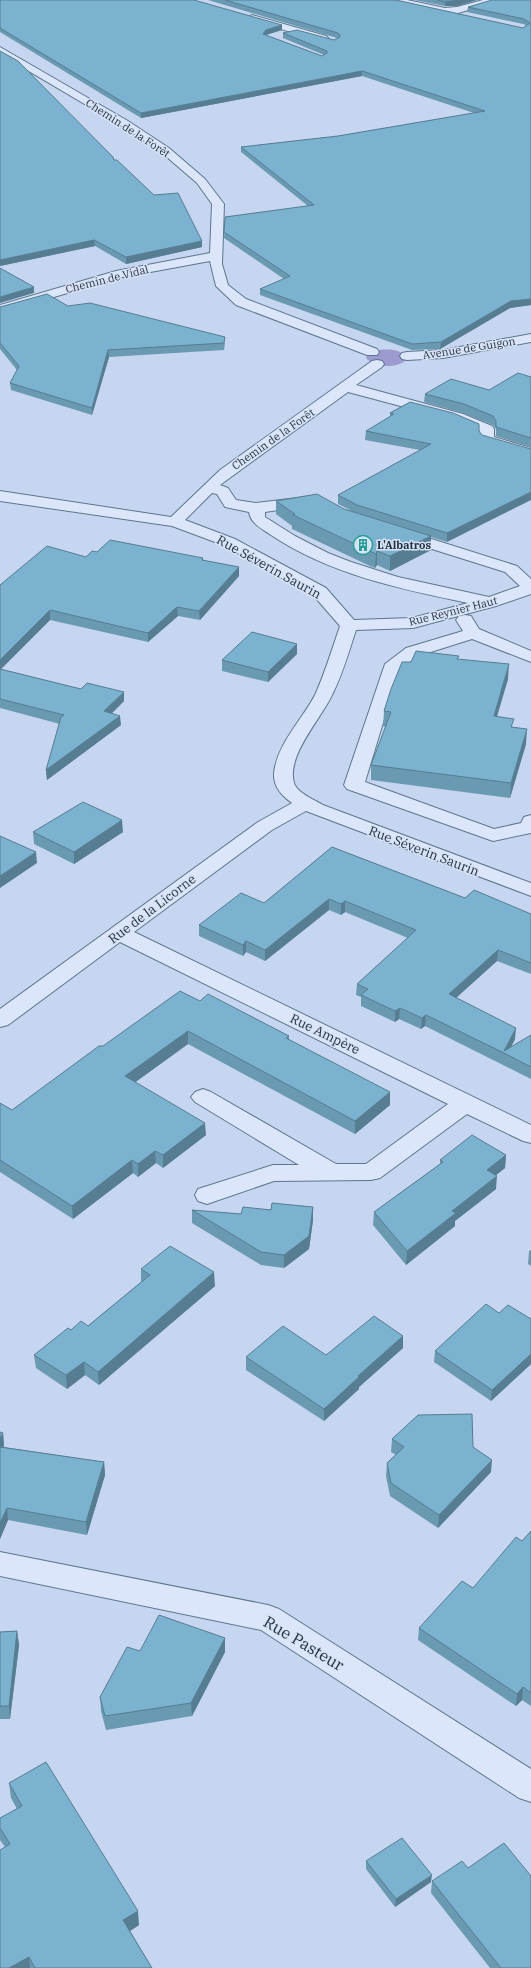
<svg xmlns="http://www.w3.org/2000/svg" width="531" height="1968" font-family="'IBM Plex Serif',serif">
	<rect width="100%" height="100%" fill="#c7d6f0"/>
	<path fill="#9c9acf" d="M379,350C390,349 401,349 407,359C399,369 374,368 366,358L368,353Z"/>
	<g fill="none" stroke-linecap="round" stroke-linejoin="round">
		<g stroke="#5b768d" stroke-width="2">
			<path id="minor" d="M391,0H407L445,8L457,7L483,0H497L496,2L458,13L445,14L392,2Z
				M252,15L326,36L328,38L323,41L249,20L247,18Z
				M0,47L128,121L169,148L205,179L224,204L222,264L228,285L246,299L377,349L379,352L377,355H367L236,305L216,286L210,261L118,278L0,313V305L116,271L210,253L212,204L197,183L161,152L120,125L0,54Z
				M531,334V342L443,358L407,360L402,359L400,356L402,353L407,352L443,350Z
				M377,360L382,361L384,364L382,367L356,385L463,414L492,426L494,429V437L531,448V457L482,442L480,439V431L453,420L348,392L220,485L228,488L236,500L256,503L306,497L312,499L314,502L312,505L265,512V517L295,536L328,553L351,562L398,577L489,597L520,586L505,572L397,538L395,535L397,532L403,530L517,566L531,579V594L496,606L413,628L356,630C349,651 343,673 333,693C322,718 286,755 294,783C297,793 315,800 323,805L531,883V896L306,811L272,830L134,932L531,1125V1143L523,1141L467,1114L380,1178L371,1180L274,1181L207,1204L198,1201L195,1195L198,1189L273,1165H299L195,1102L191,1097L195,1092L203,1089L211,1092L336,1164H366L448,1104L120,942L8,1025L0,1027V1009L258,822L292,803C282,796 273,787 274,773C277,744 302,720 315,695C325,673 332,649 340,626L314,596L223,545L172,526L0,501V491L171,517L220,470L372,361ZM212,493L217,494L225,507L249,512C251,524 261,528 271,535C329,574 400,589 468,603L412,618L354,620L326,588L235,539L185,520Z
				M465,615L471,616L479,629L531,651V662L472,639L418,656L399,670L365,782L494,829L521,823L524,817L531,815V833L493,841L347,789L344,785L385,664L406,648L463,631L456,620L459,616Z
				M0,1552L268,1605L279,1609L531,1769V1802L519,1798L261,1630L0,1576Z"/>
		</g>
		<use href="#minor" fill="#dbe6fa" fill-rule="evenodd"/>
	</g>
	<path fill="#6a99b2" d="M0,0L282,30L265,35L322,56L324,55L283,38V33L334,40L338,38H337L208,0H396L523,28L526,25L523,24L467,12L468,7L531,0V305L510,308L440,349L412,350L260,295V289L284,279L224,238L225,217L308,206L241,152V147L338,136L474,113L362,76L141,118L0,32Z
		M414,0H477L457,6H445Z
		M114,160L202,247L126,264L95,246L0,266Z
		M68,306L225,343L224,350L109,357L92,415L11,390L10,383L17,370L0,349V307Z
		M531,377V447L496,436V429L493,425L463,413L424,402L425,394L489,390Z
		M390,413L479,424L447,542L431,537V550L390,571L377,565L375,568L372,567L292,529V526L276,514V501L344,509L352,511L338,504V495L420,450L365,440L366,431L390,417Z
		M97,552L203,558V560L239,567V576L200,620L178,616L148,642L50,620L1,669L81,689L124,692V701L112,713L121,725L47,780L46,770L60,724L0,708V585L86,557Z
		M297,644V654L268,682L222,671V660Z
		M458,659L508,679L497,717L513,727L526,744L510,798L371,780V765L386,727L383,726L384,711L411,662Z
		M33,832H123L74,864L34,844Z
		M332,847L465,898L531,914V974L497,961L456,998L515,1039L511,1047L531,1035V1079L425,1026L421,1029L399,1019L395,1022L361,1006V997L356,995L357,984L408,938L345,912L341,915L329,910L265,961L246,952L243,956L199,936V925L264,903Z
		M200,1001L289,1036V1040L390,1105L355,1134L188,1044L135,1082L206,1135L163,1168L156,1163L138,1177L133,1173L73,1219L0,1172V1103L12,1110L103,1046Z
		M506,1155L505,1168L496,1175V1189L455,1221V1226L406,1265L373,1225L374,1212L440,1164V1160Z
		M192,1210L313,1220L309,1249L284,1268L261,1265L192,1223Z
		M531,1250V1266L528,1264L529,1251Z
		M141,1269L215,1286L99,1385L85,1375L67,1389L36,1368L34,1355L71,1330L88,1326L141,1282Z
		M499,1313L531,1319V1364L491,1401L434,1362L435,1351Z
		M403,1336V1348L359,1387V1389L324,1421L246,1370V1357L326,1355Z
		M0,1432L3,1433L4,1446L3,1447L104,1462L105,1475L87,1535L8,1520L0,1539Z
		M392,1439L473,1447L491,1472L438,1528L390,1496L386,1476L387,1463L396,1455L391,1452Z
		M531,1531V1706L522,1700L516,1706L418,1640L419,1628L473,1588L522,1541Z
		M17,1631L19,1645L10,1719H0V1632Z
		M140,1651L225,1652L192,1716L106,1730L101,1711L100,1697Z
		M9,1783L139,1925L130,1931L152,1968H0L5,1847L0,1840V1818L17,1809L11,1798Z
		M366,1861L431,1882L395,1907L366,1869Z
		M468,1868L531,1968H490L431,1893L432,1881Z"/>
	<path fill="#567d91" d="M460,0H477L457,6H445V2Z
		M282,25V30L266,35L263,34L266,30Z
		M362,71V76L141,118V113Z
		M94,240L95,246L0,266V260Z
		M202,241V247L126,264V257Z
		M34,287V293L0,303V297Z
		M531,299V305L510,308L440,349L441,342L511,301Z
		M108,350L109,357L92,415V408Z
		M531,492V500L447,542V533Z
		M431,536V550L390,571V556Z
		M377,551V565L375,568L376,554Z
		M239,567V576L200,620L199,611Z
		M177,607L178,616L148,642V633Z
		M50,610V620L0,670V660Z
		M297,644V654L268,682V672Z
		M509,664L508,679L492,732L494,716Z
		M124,692V701L104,721V711Z
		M120,716L121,725L47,780L46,770Z
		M527,729L526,744L510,798L511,783Z
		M122,820L123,832L74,864V852Z
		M36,852L37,863L0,888V876Z
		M329,899V910L265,961V950Z
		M345,901V912L341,915V904Z
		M246,941V952L243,956V945Z
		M498,950L497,961L448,1005L449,994Z
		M400,1008L399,1019L395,1022V1011Z
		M426,1015L425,1026L421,1029L422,1018Z
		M516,1028L515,1039L507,1055L504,1051Z
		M188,1031V1044L126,1089L125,1076Z
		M390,1092V1105L355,1134V1121Z
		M205,1123L206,1135L163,1168V1155Z
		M155,1151L156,1163L138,1177V1164Z
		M506,1155L505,1168L486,1183L487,1170Z
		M132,1160L133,1173L73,1219L72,1206Z
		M497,1176L496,1189L455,1221V1226L406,1265L407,1251L452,1211Z
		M313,1207V1220L309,1249L284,1268V1255Z
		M214,1272L215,1286L99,1385L98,1372Z
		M403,1336V1348L359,1387V1389L324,1421V1409L358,1376Z
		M531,1354V1364L491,1401L492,1390Z
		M84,1362L85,1375L67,1389L66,1375Z
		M3,1433L4,1446L0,1455V1439Z
		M492,1460L491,1472L438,1528L439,1515Z
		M104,1462L105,1475L87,1535L86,1522Z
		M7,1508L8,1520L0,1539V1523Z
		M17,1631L19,1645L10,1719L9,1706Z
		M225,1638V1652L192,1716L191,1703Z
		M523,1687L522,1700L516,1706L517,1694Z
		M432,1875L431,1882L395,1907L396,1899Z
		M138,1911L139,1925L124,1935L123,1920Z
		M29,1957L30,1968H9Z"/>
	<path fill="#7bb2cf" stroke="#567d91" d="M0,0H194L282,25L266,30L263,34L322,56L327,53V51L283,33L297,30L334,40L340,37V35L338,33L225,0H396L523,28L530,23L524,19L468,7L492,0H531V299L511,301L441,342L412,344L260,289L290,276L224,232L225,217L314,205L241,147L338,136L485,111L362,71L141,113L0,28Z
		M437,0H460L445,2Z
		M0,51L18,61L113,157L114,160H117L154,195L178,193L202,241L126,257L94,240L0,260Z
		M0,268L34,287L0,297Z
		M47,294L68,306L90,303L225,337L224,343L108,350L92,408L10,383L19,366L0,343V307Z
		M518,373L531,377V438L496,427V421L493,416L464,404L425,394L451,379L489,390Z
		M410,402L453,413L479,424V431L482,435L531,449V492L447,533L357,505L338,495L431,444L366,431L394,414L390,413Z
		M317,494L344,509L431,536L390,556L377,551L376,554L293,515L295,514L276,501Z
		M110,540L203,558L202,560L239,567L199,611L177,607L148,633L50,610L0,660V585L47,546L86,557L92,551L97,552Z
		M252,632L297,644L268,672L222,660Z
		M416,651L459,656L457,659L509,664L494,716L514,719L511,727L527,729L511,783L371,765L391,712L384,711L391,689L402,662H411Z
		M0,669L81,689L87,683L124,692L104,711L120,716L46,770L61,717L64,715L0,699Z
		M83,802L122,820L74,852L33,832Z
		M0,836L36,852L0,876Z
		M332,847L465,898L474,890L531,914V963L498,950L449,994L516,1028L504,1051L531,1035V1067L502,1052L426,1015L422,1018L400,1008L395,1011L361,995L368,989L357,984L416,930L345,901L341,904L329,899L265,950L246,941L243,945L199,925L241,893L264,903Z
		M180,991L200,1001L208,994L289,1036L286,1038L390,1092L355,1121L188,1031L125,1076L205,1123L163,1155L155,1151L138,1164L132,1160L72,1206L0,1160V1103L12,1110L99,1046H103Z
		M472,1135L506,1155L487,1170L497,1176L452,1211L456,1213L407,1251L374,1212L443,1162L440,1160Z
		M272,1203L313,1207L309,1236L284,1255L261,1252L192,1210L241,1214L243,1207L271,1210Z
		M170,1246L214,1272L98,1372L84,1362L66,1375L34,1355L68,1328L71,1330L81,1321L88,1326L100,1316L150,1275L141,1269Z
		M486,1304L499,1313L508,1305L531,1319V1354L492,1390L435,1351Z
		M374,1316L403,1336L358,1376L359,1377L324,1409L246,1357L283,1326L326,1355Z
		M472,1414L473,1447L492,1460L439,1515L391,1483L387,1463L404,1447L392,1439L418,1415Z
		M0,1432L3,1433L0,1439Z
		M0,1447L104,1462L86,1522L7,1508L0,1523Z
		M531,1531V1693L523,1687L517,1694L419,1628L462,1581L473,1588L516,1537L522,1541Z
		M159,1615L225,1638L191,1703L105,1716L100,1697L127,1647L140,1651Z
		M17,1631L9,1706H0V1632Z
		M46,1762L138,1911L123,1920L152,1968H35L29,1957L9,1968H0V1850L10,1844L0,1828V1818L22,1806L9,1783Z
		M402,1838L432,1875L396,1899L366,1861Z
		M504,1843L531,1876V1968H501L432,1881L462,1861L468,1868Z"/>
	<defs>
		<g id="building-ring" transform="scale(1)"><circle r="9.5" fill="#d7e2f7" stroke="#299e95" stroke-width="1.5"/><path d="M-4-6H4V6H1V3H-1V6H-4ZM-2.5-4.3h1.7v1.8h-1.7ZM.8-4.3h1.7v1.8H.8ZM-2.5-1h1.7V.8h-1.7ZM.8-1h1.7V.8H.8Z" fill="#299e95"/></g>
	</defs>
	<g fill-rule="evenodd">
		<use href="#building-ring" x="363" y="545"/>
	</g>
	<g text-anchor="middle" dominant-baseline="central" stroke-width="3" stroke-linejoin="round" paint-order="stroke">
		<g font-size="11" fill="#1f303c" stroke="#d7e2f7">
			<text transform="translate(128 128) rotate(33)">Chemin de la Forêt</text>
			<text transform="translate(107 279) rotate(-14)">Chemin de Vidal</text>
			<text transform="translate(469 348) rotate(-9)">Avenue de Guigon</text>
			<text transform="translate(273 439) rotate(-35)">Chemin de la Forêt</text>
			<text transform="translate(453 611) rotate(-14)">Rue Reynier Haut</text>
		</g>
		<g font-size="11" font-weight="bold" fill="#1f303c" stroke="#d7e2f7" text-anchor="start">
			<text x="377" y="545">L'Albatros</text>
		</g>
		<g font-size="13" fill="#1f303c" stroke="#d7e2f7">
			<text transform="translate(269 567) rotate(29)">Rue Séverin Saurin</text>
			<text transform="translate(424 851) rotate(21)">Rue Séverin Saurin</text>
			<text transform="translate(152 909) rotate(-37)">Rue de la Licorne</text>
			<text transform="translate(325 1034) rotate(26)">Rue Ampère</text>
		</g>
		<g font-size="16" fill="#1f303c" stroke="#d7e2f7">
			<text transform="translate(304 1643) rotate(31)">Rue Pasteur</text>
		</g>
	</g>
</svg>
